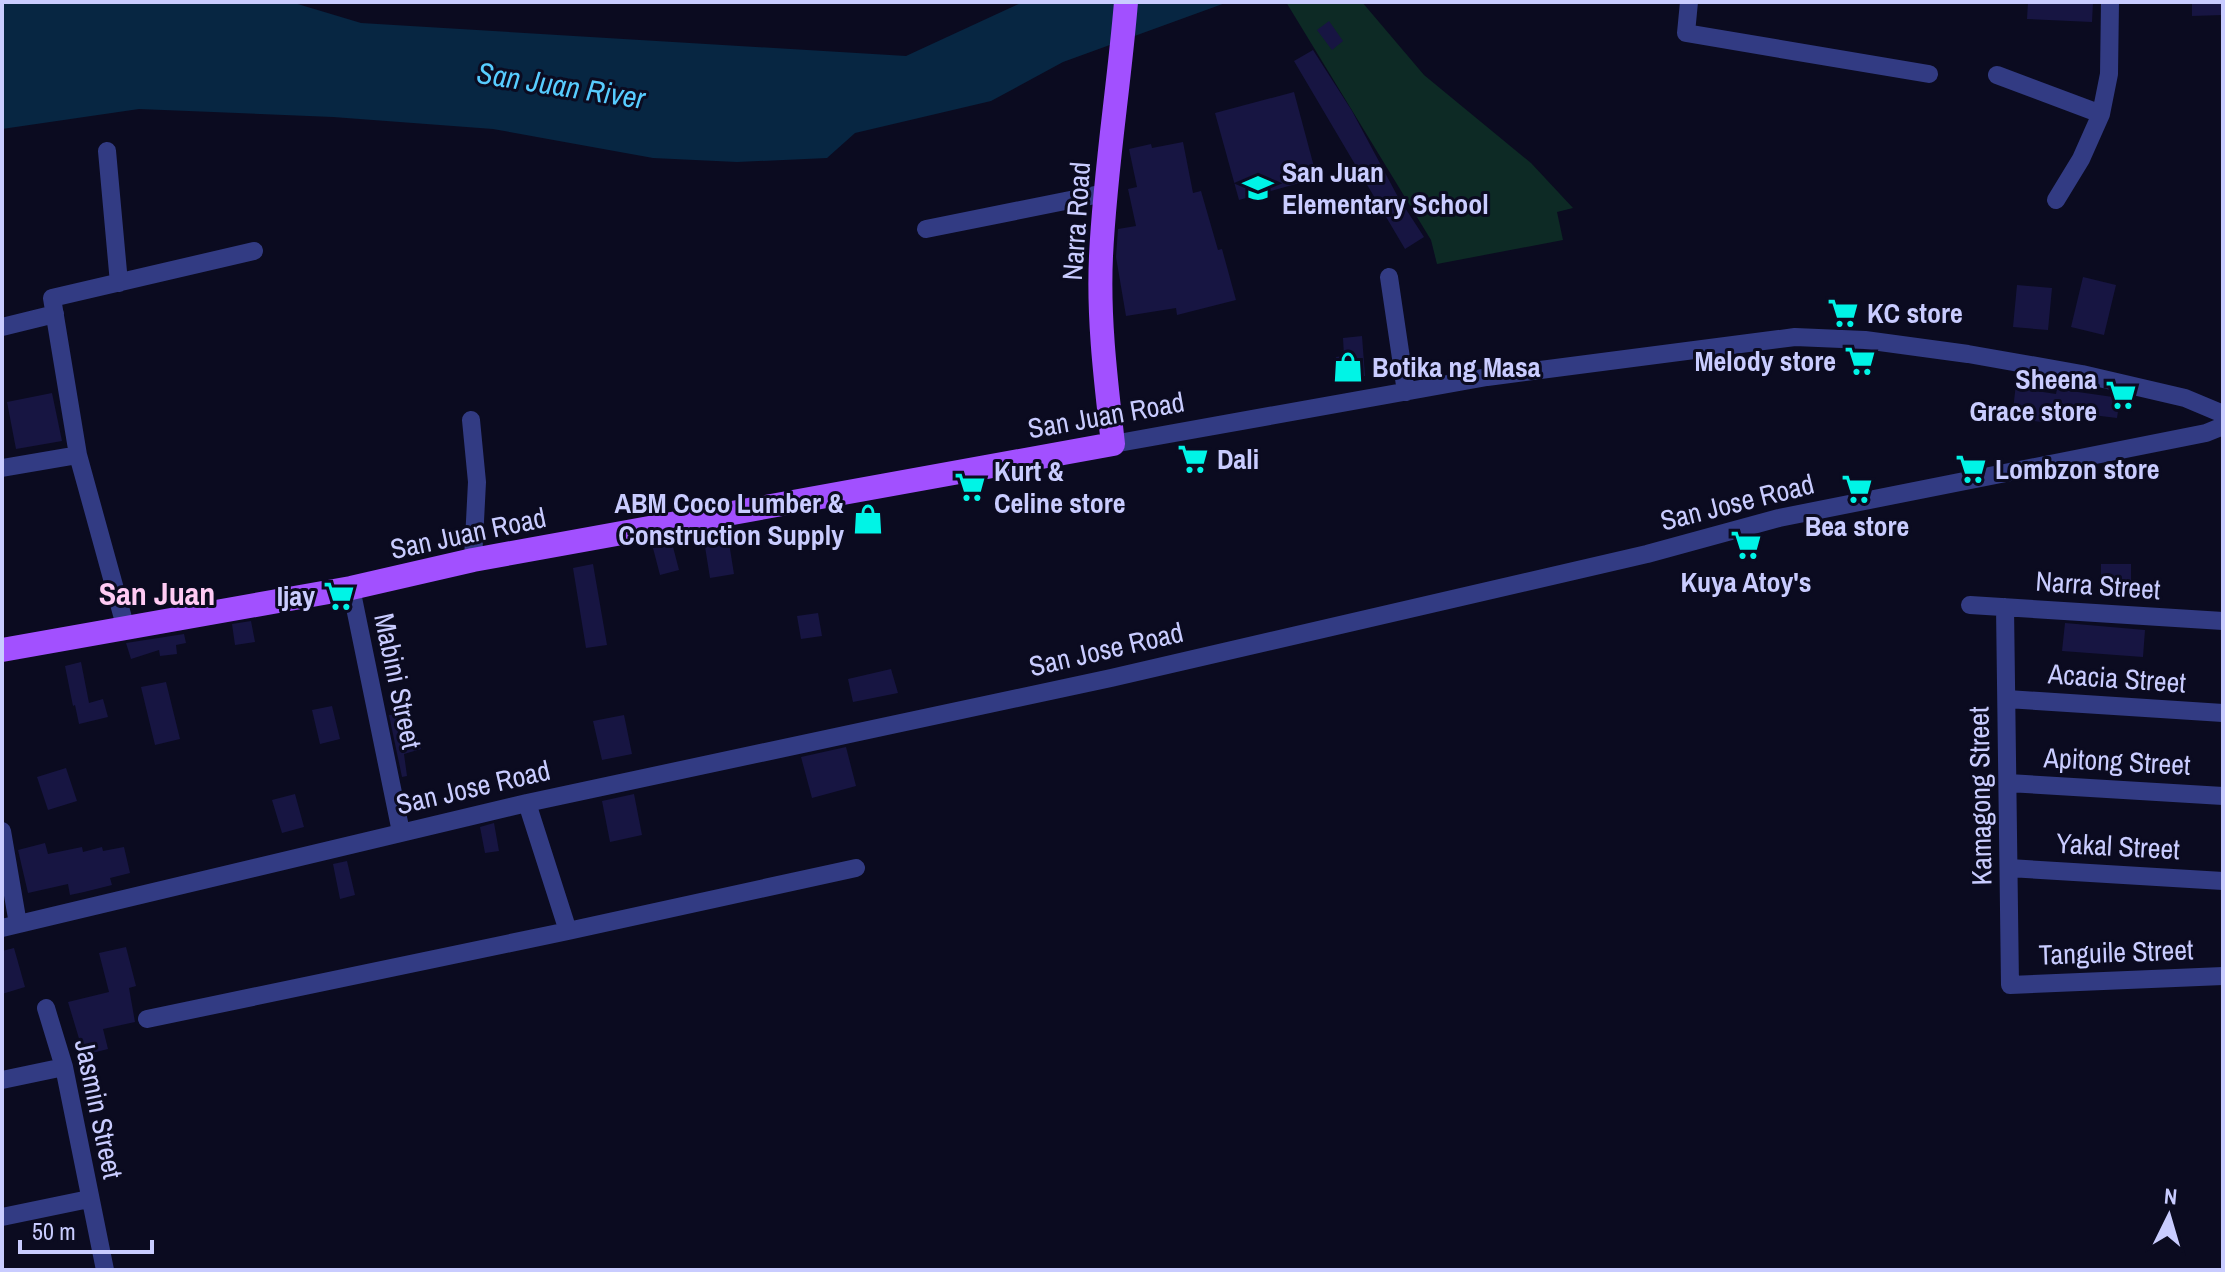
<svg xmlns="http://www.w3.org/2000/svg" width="2225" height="1272" font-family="'Archivo Narrow',sans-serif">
	<rect width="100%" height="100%" fill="#0b0b20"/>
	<path fill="#0d2a25" d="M1286,2H1362L1424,75L1531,163L1573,208L1557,212L1563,240L1437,264L1431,240Z"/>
	<path fill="#072642" d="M2,2H291L361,23L906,56L1023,2H1228L1063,62L991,101L855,133L827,158L737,162L653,158L493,129L333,117L139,109L2,129Z"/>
	<path fill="#171542" d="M2028,2H2093L2092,22L2027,19Z
		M2192,2H2223V15L2192,16Z
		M1329,21L1343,41L1332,50L1317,30Z
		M1313,50L1352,111L1398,197L1424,237L1405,249L1294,61Z
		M1294,92L1317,178L1239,200L1215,113Z
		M1183,142L1193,193L1201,191L1218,250L1222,249L1236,300L1177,315L1176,308L1126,316L1116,257L1118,229L1136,226L1128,189L1137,187L1129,149L1151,144L1152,148Z
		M2083,277L2116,285L2104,335L2071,327Z
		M2017,285L2052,288L2048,330L2013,327Z
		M1362,336L1365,376L1340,378L1336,357L1344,356L1343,338Z
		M2016,384L2043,387V392L2056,394L2057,389L2120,398L2117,418L2076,413L2075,420L2050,419V423L2012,418Z
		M52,393L62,441L16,449L7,402Z
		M727,530L734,574L710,578L703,534Z
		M672,543L679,570L660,575L653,548Z
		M593,564L607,645L586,648L573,568Z
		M2101,564H2131V595H2101Z
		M818,613L822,636L801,639L797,616Z
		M251,621L255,642L235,645L232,624Z
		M2065,623L2145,630L2143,657L2062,651Z
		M184,634L186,643L176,645L177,654L160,656L159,650L131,659L126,643Z
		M81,662L89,703L103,699L108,717L79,724L75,705L73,706L65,666Z
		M891,669L898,693L853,702L848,679Z
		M166,682L180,739L155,745L141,687Z
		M332,706L340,739L320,744L312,710Z
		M399,714L402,737L416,733L421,749L404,754L407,776L402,777L389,715Z
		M624,715L632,754L602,760L593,721Z
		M846,747L856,786L812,798L801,757Z
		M66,768L77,801L48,810L37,777Z
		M295,794L304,827L282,833L272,800Z
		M634,794L642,835L610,842L602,801Z
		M494,823L499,851L485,853L480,827Z
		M45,843L48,854L82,847L83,852L102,847L103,851L124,847L130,873L110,878L112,885L84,892L70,895L68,884L28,893L18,850Z
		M347,861L355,895L340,899L333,864Z
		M126,947L136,986L129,988L135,1022L103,1029L108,1049L84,1055L68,1002L109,992L99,953Z
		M14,948L25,987L2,994V951Z"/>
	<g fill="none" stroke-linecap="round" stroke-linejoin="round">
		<path stroke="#323b83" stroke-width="18" d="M1689,2L1686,33L1929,74
			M1997,75L2101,114L2109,74L2110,2
			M107,151L119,283
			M2056,200L2081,159L2101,114
			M926,229L1105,193
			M1389,277L1406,392
			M2,327L55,314
			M471,420L477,482L473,560
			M1113,444L1487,377L1795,337L1865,340L1968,354L2082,374L2185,398L2223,414
			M2,468L78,455
			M351,588L401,832
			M1970,605L2223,621
			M2005,607L2010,985L2223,976
			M126,629L78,455L52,298L254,251
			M2007,699L2223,713
			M2008,783L2223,796
			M527,803L568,931
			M2,831L18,924
			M2009,868L2223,881
			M2,928L527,803L1111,678L1647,554L1779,518L2206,433L2223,426
			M46,1008L64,1067L105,1270
			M147,1019L568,931L856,868
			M2,1080L64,1067
			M2,1217L89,1199"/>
		<path stroke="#a250ff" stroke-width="24" d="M2,650L351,588L473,560L1113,444C1106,382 1098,319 1101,256C1105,171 1119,87 1126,2"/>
	</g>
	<defs>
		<g id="school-bare" transform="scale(2.4)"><path d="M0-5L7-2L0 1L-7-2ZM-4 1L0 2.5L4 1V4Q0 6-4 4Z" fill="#00f4e6" stroke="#0b0b20" stroke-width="2.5" paint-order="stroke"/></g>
		<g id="supermarket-bare" transform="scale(2.4)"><path d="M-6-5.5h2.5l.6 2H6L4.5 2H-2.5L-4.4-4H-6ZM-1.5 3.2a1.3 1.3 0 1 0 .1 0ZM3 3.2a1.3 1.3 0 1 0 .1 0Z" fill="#00f4e6" stroke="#0b0b20" stroke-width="2.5" paint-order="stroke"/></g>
		<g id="shop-bare" transform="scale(2.4)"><path d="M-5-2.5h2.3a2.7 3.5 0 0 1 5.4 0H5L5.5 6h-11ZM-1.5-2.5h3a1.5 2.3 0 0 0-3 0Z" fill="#00f4e6" stroke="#0b0b20" stroke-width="2.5" paint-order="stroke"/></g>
	</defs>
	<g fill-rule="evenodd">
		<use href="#school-bare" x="1258" y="188"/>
		<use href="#supermarket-bare" x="1843" y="313"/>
		<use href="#supermarket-bare" x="1860" y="361"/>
		<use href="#shop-bare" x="1348" y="367"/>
		<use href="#supermarket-bare" x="2121" y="395"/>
		<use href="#supermarket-bare" x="1193" y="459"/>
		<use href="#supermarket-bare" x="1971" y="469"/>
		<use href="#supermarket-bare" x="970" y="487"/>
		<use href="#supermarket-bare" x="1857" y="489"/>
		<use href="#shop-bare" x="868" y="519"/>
		<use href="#supermarket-bare" x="1746" y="545"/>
		<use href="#supermarket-bare" x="339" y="596"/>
	</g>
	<g text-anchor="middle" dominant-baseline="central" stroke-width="6" stroke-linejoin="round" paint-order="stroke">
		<g font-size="28" font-weight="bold" fill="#c9ccff" stroke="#0b0b20" text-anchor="start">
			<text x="1282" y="172">San Juan<tspan x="1282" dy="32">Elementary School</tspan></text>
			<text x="1867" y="313">KC store</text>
			<text x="1836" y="361" text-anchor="end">Melody store</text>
			<text x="1372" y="367">Botika ng Masa</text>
			<text x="2097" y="379" text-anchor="end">Sheena<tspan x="2097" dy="32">Grace store</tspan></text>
			<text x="1217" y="459">Dali</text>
			<text x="1995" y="469">Lombzon store</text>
			<text x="994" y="471">Kurt &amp;<tspan x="994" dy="32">Celine store</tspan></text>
			<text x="844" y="503" text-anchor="end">ABM Coco Lumber &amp;<tspan x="844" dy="32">Construction Supply</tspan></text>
			<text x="1857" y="526" text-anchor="middle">Bea store</text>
			<text x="1746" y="582" text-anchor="middle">Kuya Atoy's</text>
			<text x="315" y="596" text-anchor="end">Ijay</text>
		</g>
		<g font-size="28" fill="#c9ccff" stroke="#0b0b20">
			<text transform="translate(1076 221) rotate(-86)">Narra Road</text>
			<text transform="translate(1106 415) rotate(-10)">San Juan Road</text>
			<text transform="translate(1737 502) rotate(-14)">San Jose Road</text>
			<text transform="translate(468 533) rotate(-12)">San Juan Road</text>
			<text transform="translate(2098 585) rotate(4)">Narra Street</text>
			<text transform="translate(1106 649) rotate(-13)">San Jose Road</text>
			<text transform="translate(2117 678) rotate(4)">Acacia Street</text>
			<text transform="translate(398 681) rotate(78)">Mabini Street</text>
			<text transform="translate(2117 761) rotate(3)">Apitong Street</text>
			<text transform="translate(473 787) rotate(-13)">San Jose Road</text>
			<text transform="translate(1980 796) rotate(-91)">Kamagong Street</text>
			<text transform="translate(2118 846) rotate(3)">Yakal Street</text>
			<text transform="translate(2116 952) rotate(-2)">Tanguile Street</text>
			<text transform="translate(99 1109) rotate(78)">Jasmin Street</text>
		</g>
		<g font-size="30" font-style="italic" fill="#57ccff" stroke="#0b0b20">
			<text transform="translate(561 85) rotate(9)">San Juan River</text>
		</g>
		<g font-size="32" font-weight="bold" fill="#ffcbf4" stroke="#0b0b20">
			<text x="157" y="593">San Juan</text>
		</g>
	</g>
	<rect width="2225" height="1272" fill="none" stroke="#c9ccff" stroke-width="8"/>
	<g transform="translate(2169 1216) rotate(5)" stroke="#0b0b20" stroke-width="6" paint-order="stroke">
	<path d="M0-6L14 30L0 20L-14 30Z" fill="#c9ccff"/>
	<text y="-12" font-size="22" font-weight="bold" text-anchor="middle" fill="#c9ccff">N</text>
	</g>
	<path d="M20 1240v12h132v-12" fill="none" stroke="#c9ccff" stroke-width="4"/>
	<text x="32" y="1240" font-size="24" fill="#c9ccff" stroke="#0b0b20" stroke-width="6" paint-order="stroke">50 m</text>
</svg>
